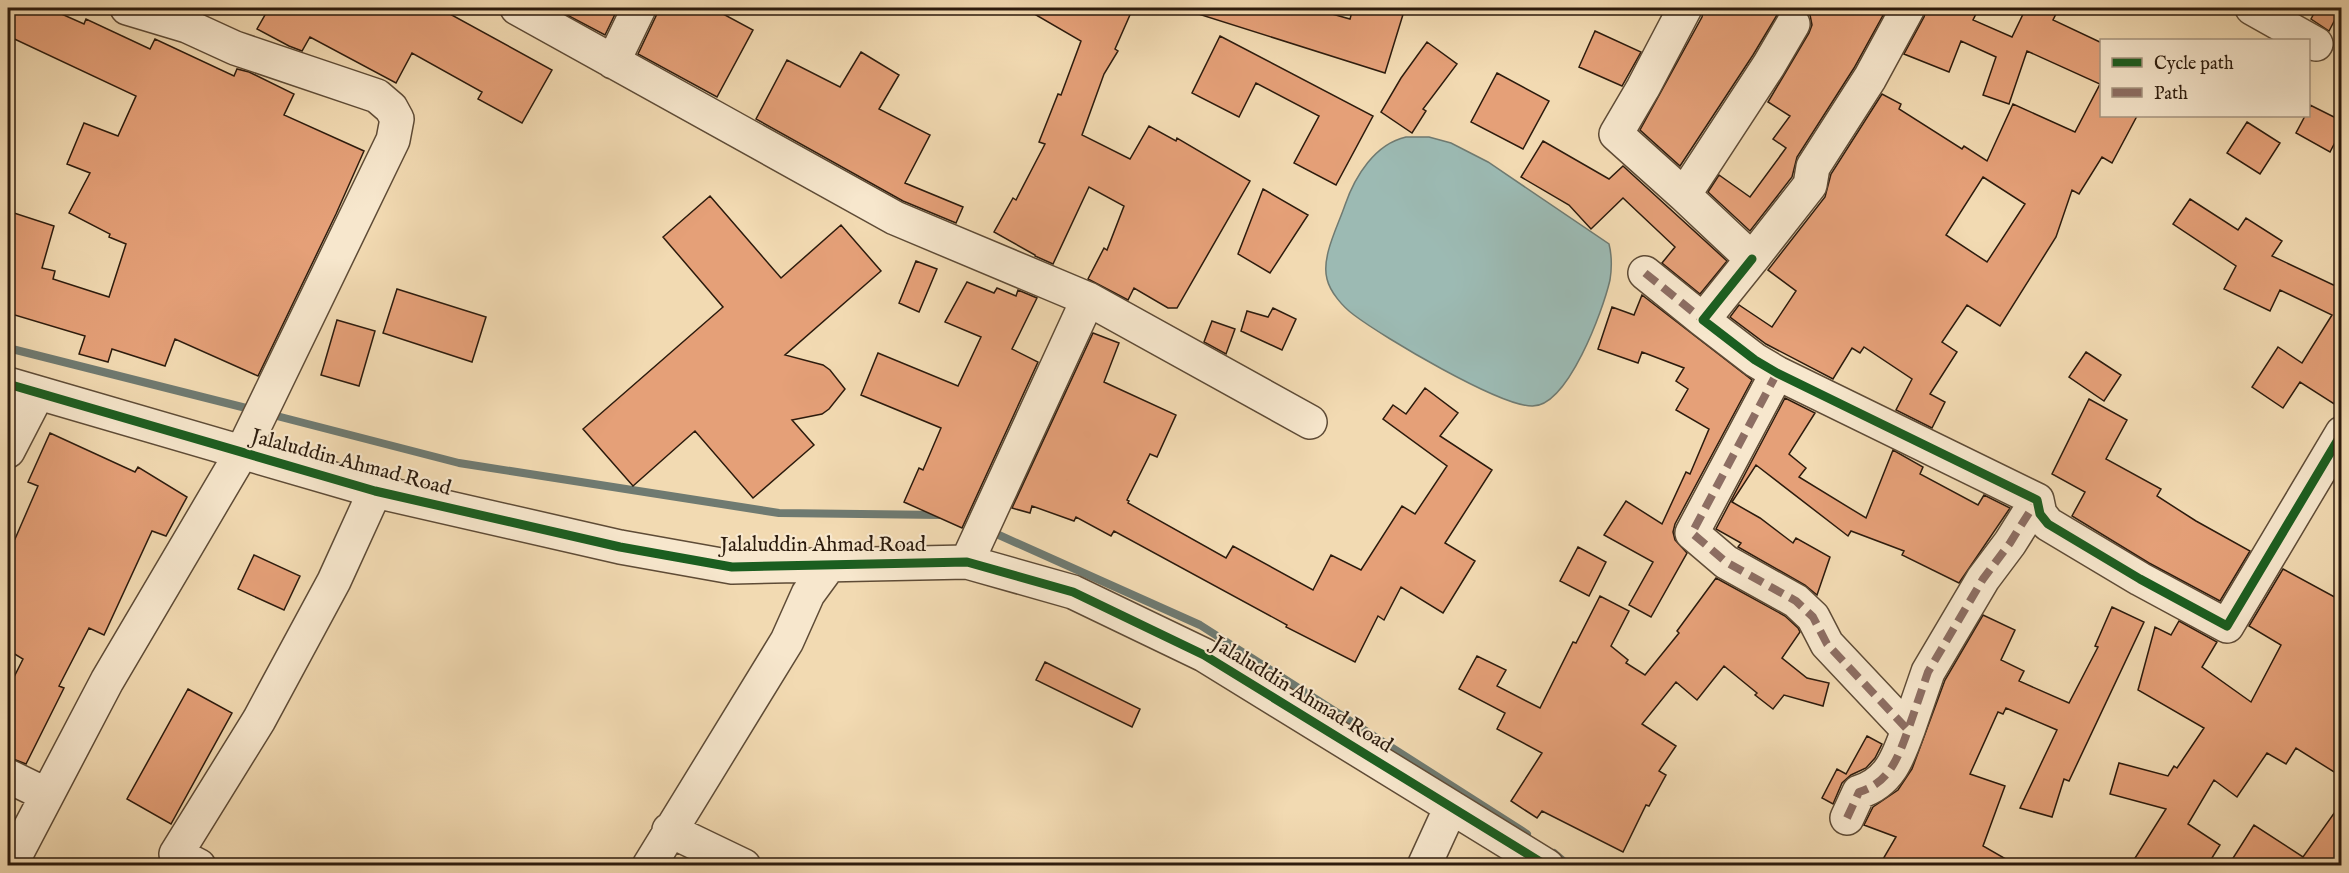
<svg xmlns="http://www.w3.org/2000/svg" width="2349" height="873" font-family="'IM FELL English',serif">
	<rect width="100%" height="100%" fill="#f2dab2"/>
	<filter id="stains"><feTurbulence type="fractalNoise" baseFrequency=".00333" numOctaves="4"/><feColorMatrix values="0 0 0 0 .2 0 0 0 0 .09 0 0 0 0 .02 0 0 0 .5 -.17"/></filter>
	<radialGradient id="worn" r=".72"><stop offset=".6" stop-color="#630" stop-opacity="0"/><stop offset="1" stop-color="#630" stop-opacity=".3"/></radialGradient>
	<path fill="#9cbab3" stroke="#6f7a71" stroke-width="1.5" d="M1406,137H1429L1451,143L1488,162L1609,244C1612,256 1612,267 1610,280C1603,310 1568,407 1532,406C1499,406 1383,337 1354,315C1343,307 1330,292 1327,279C1321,257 1338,226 1345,205C1355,176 1375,144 1406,137Z"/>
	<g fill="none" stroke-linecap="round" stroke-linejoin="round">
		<path stroke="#6f7a71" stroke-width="8" d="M8,348L254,410
			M269,414L459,463L779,513L943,515
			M990,531L1200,625L1527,834
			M1554,853L1569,866"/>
	</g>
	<path fill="#e5a078" stroke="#2c1b0d" stroke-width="1.5" fill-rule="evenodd" d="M8,8H48L84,24L86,19L150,49L155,39L234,76L237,69L249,72L294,94L284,115L364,151L336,214L258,376L175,339L165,366L112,349L108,362L79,354L85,336L8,313V211L54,226L42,268L55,271L53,279L109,297L126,244L109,237L110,234L69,213L90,173L67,164L84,123L118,136L136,96L8,36Z
		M269,8H439L552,70L522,123L478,99L482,92L412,53L396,83L310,37L302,51L289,46L257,29Z
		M570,8H618L605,35L567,15Z
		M658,8H712L753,30L717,97L638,54L656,16Z
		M1024,8H1133L1115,49L1118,51L1104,74L1082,135L1130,159L1149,126L1176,141L1177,138L1250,181L1177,308H1168L1134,288L1128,300L1088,279L1104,248L1107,250L1124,206L1089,187L1053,264L1035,256V255L994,232L1013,198L1016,200L1045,144L1039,142L1058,94L1061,95L1081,41Z
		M1192,8H1311L1350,19L1353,8H1405L1385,73L1192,12Z
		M1704,8H1784L1777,15L1753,55L1680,166L1640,130L1702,17Z
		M1802,8H1887L1854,68L1797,157L1792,177L1750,231L1708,192L1719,175L1750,197L1786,148L1773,139L1790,116L1768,102L1809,33L1812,25L1810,15Z
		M1927,8H1979L1973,20L2012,37L2026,8H2059L2053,20L2102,43V116H2137L2112,163L2102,157L2079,194L2072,190L2056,237L2000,326L1967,305L1942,342L1957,352L1930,394L1945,402L1932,428L1896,410L1912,379L1864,347L1860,353L1852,348L1833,379L1766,344L1730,317L1739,305L1772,327L1796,291L1768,270L1825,197L1831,174L1882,94L1901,104L1899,109L1962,149L1964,146L1987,161L2013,104L2075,132L2100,84L2027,51L2009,104L1983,95L1996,57L1961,41L1949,72L1904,54L1924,17ZM1983,177L2025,204L1987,262L1946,235Z
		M2317,8H2341L2329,31L2311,19Z
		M1595,31L1641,52L1622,86L1579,67Z
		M1220,36L1373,116L1336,185L1294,163L1319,116L1256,83L1239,117L1192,93Z
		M1427,42L1457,64L1423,109L1426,111L1412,133L1381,112L1401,78Z
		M861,52L899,75L879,109L930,135L905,183L963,207L956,223L903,201L756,119L787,60L840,87Z
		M1497,73L1549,101L1523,149L1471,122Z
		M2310,105L2342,121V129L2330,152L2296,133L2305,116H2308Z
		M2247,122L2280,143L2260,174L2227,153Z
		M1543,141L1609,179L1623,166L1727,261L1700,294L1662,263L1675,247L1623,198L1591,229L1569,205L1521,177Z
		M1263,189L1308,215L1270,273L1238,254Z
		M710,196L781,278L841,225L881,271L785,355L823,365L830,370L845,389L829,409L822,414L792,420L814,445L753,498L695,431L633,486L583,429L723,307L663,237Z
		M2190,199L2238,230L2246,218L2282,241L2272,256L2342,289V409L2300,382L2283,408L2252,387L2278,347L2302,363L2332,315L2280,290L2270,311L2224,289L2236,266L2173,224Z
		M916,261L937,269L919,312L899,303Z
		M967,282L994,293L997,288L1016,296L1018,290L1037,298L1012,349L1038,362L962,528L904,502L919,468L923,470L941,428L861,395L878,353L958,386L981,337L945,322Z
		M397,289L486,317L472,362L383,333Z
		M1642,295L1752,380L1675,524L1673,532L1675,540L1687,553L1651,617L1629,605L1653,562L1604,535L1626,501L1662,524L1686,472L1690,474L1709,429L1676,410L1688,389L1676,381L1684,368L1642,352L1638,363L1598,349L1612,307L1634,315Z
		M1273,308L1296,319L1282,350L1241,331L1247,311L1268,317Z
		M337,320L375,331L359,386L321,375Z
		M1212,321L1235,329L1226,354L1204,342Z
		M1093,333L1119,343L1104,382L1176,415L1157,457L1150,454L1127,500L1129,501L1128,503L1226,558L1233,546L1313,590L1331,555L1361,570L1402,506L1415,514L1447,466L1383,419L1393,405L1406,414L1425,388L1458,413L1440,436L1492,470L1445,543L1475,561L1443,613L1401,587L1384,620L1378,616L1355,662L1286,627L1287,625L1114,531L1111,536L1076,517L1074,521L1032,506L1030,513L1012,508Z
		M2086,352L2121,375L2104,401L2069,377Z
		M1785,398L1815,413L1789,454L1806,468L1799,477L1866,518L1893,450L1923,467L1920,474L1978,505L1984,495L2010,508L1959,583L1902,555L1904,551L1851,531L1848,536L1756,465L1732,502L1760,518L1793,543L1796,538L1830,557L1817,595L1805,585L1738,547L1741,543L1716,529Z
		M2089,399L2127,420L2106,459L2161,489L2157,496L2196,521L2250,551L2220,601L2149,563L2072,516L2085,492L2052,474Z
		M50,433L135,472L138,467L187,497L166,536L152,531L104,635L89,628L59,686L64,688L26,764L8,757V689L23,659L8,650V535L15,539L38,486L28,482Z
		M1578,547L1606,562L1589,596L1560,581Z
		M254,555L300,576L284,610L238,589Z
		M2283,569L2342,601V777L2296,748L2286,764L2267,753L2237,797L2214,780L2188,824L2220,845L2207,866H2130L2166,809L2110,794L2119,763L2168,776L2174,766L2177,768L2204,728L2138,690L2155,627L2171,635L2179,621L2217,642L2202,667L2251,702L2281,645L2249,626Z
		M1716,578L1785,616L1798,628L1800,632L1782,658L1807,678L1829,683L1823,706L1784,695L1773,709L1755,695L1757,693L1724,666L1697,700L1676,682L1642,724L1676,746L1659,771L1666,775L1649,806L1646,805L1623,852L1542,811L1537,818L1511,801L1542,753L1497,729L1505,713L1459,689L1477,656L1506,670L1497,686L1540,708L1573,642L1576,643L1600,596L1629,611L1611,646L1628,660L1626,663L1645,675L1679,633L1677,631Z
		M2112,607L2144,622L2069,781L2064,779L2052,817L2020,808L2057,730L2006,708L2003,714L1998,712L1970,774L2005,786L1983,846L2018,866H1879L1896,837L1864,825L1873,807L1898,790L1912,769L1945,680L1983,615L2015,630L2001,660L2024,671L2019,681L2069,703L2098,647L2095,646Z
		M1045,662L1140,709L1132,727L1036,680Z
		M188,689L232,713L171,824L127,799Z
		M1867,736L1882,744L1875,758L1866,768L1851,775L1842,783L1833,804L1822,798L1837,769L1846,774Z
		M2342,802V866H2228L2254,825L2303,857Z"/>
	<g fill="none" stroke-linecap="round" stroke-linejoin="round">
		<g stroke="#5e4b36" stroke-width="36">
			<path id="minor" d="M517,8L895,218L1088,299L1310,422
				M1685,8L1643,88L1616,134L1684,195L1769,65L1793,24
				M2252,8L2316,44
				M613,62L639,8
				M1684,195L1752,259L1810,185L1813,167L1870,78L1908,8
				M1752,259L1703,320L1755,360L1777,373L2037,500L2040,514L2048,524L2140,579L2227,626L2342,433
				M1645,273L1703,320
				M1777,373L1692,533L1726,562L1796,601L1813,617L1827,644L1908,730L1928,672L1983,579L2010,543L2037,500
				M8,384L375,491L620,547L732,567L967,562L1073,592L1204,655L1547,866
				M8,451L38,393
				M967,562L1088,299
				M8,776L47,795
				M1847,818L1859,792C1889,783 1898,758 1908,730
				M669,830L744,866
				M10,866L107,681L242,452L393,140L397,119L391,108L377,96L235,48L187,26L127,8
				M199,866L176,854L259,720L334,581L375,491
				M649,866L787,641L808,594L830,564
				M1424,866L1451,807"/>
		</g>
		<use href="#minor" stroke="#f7e7cd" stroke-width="33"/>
		<path stroke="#8d6e63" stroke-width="8" stroke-dasharray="15 8" stroke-linecap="butt" d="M1645,273L1703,320
			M1777,373L1692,533L1726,562L1796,601L1813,617L1827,644L1908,730L1928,672L1983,579L2010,543L2037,500
			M1847,818L1859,792C1889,783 1898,758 1908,730"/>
		<g stroke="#f7e7cd" stroke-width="13">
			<path id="cycleway" d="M1752,259L1703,320L1755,360L1777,373L2037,500L2040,514L2048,524L2140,579L2227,626L2342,433
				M8,384L375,491L620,547L732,567L967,562L1073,592L1204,655L1547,866"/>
		</g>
		<use href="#cycleway" stroke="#1b5e20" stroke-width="9"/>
	</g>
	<g text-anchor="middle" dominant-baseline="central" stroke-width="4.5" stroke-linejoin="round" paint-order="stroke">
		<g font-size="21" fill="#2c1b0d" stroke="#f7e7cd">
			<text transform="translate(351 463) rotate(15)">Jalaluddin Ahmad Road</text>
			<text x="823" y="545">Jalaluddin Ahmad Road</text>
			<text transform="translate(1302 695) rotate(31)">Jalaluddin Ahmad Road</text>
		</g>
	</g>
	<rect width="2349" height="873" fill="none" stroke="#f2dab2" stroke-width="30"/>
	<rect x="9" y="9" width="2331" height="855" fill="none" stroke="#2c1b0d" stroke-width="3"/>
	<rect x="15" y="15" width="2319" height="843" fill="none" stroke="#2c1b0d" stroke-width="1.5"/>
	<rect x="2100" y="39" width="210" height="78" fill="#f7e7cd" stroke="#a69580" stroke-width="1.5"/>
	<rect x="2112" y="58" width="30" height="9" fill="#1b5e20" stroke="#a69580" stroke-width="1.5"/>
	<text x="2154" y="69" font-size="18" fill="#2c1b0d">Cycle path</text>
	<rect x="2112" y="88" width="30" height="9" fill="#8d6e63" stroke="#a69580" stroke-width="1.5"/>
	<text x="2154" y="99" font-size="18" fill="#2c1b0d">Path</text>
	<rect width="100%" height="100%" filter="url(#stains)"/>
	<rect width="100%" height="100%" fill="url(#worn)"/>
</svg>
